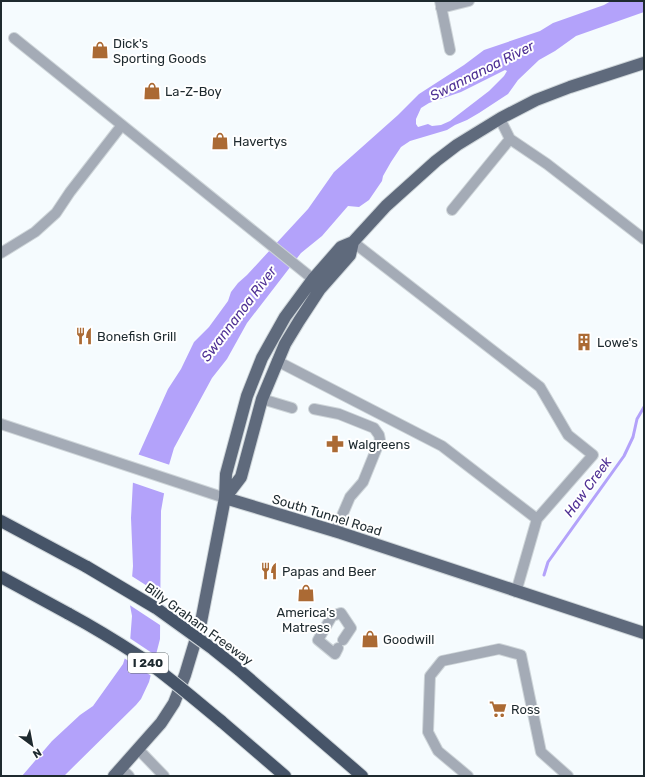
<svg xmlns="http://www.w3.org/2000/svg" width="645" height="777" font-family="Rubik,sans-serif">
	<rect width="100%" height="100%" fill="#f5fbfe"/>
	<path fill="#b3a2fa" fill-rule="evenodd" d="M611,1H644V12L576,36L555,51L539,60L518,80L508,94L479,113L467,120L455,125L447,130L410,141L401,147L391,162L383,176L382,181L369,200L359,207L348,206L322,236L301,253L247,323L227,359L212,378L174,448L169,465L161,511L160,639L149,682L141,699L136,705L64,776H22L52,741L80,715L93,706L123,664L130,642L132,616L129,600L132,578L133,566L131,518L133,481L137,458L168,389L181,369L194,342L209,327L228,301L231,292L238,283L247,275L308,209L334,172L398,115L419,94L464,65L484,50L540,31L553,23L604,5ZM505,70L507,71L504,76L489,91L450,121L441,125L432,126L428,124L418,127L416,124V119L421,108L429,103L461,92Z"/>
	<path fill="#f5fbfe" d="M137,454L170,465L166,494L131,482Z
		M130,575L163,596V627L128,604L127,600Z
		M128,637L158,657L153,677L124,658Z"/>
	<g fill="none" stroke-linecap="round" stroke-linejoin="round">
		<path stroke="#b3a2fa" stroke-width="3" d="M544,575L548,562L624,456L633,437L637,419L644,407"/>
		<g stroke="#ced5d9" stroke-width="12">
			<path id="minor" d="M440,1L450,50
				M441,8L469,1
				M14,38L313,279
				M500,119L510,139L547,164L644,239
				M452,210L510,139
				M353,242L540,387L568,435L593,455L537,519L516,592
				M1,253L35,232L56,213L70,192L122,125
				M277,361L442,446L537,519
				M262,399L292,408
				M314,409L339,414L374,428L379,435L380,440L363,482L350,497L335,532
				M1,424L225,498
				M338,648L335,654L318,640L332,616L341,613L351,628L343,640
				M138,749L164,776
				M121,768L129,776
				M468,776L438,751L428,732L430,676L442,661L499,649L521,655L541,752L568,776"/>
		</g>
		<g stroke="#ced5d9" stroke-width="14">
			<path id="major" d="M225,498L241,477L262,399L285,344L299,321L320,289L350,255L353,242L386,206L436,161L457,145L501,118L536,100L570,87L644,63
				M225,498L341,533L644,633
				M114,776L161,723L174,703L185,675L201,622L225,498L226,474L247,396L262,358L285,317L313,279L341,247L353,242"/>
		</g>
		<g stroke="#ced5d9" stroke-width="14">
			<path id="highway" d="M1,521L87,567
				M1,577L69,614
				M238,669L362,776
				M221,721L285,776"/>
		</g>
		<use href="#minor" stroke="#a4abb6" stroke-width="10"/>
		<use href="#major" stroke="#5f6a7c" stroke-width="12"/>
		<use href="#highway" stroke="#465468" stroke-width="12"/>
		<g stroke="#ced5d9" stroke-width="14" stroke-linecap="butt">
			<path id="highway-bridge" d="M87,567L156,608L213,649L238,669
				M69,614C93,627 116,641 139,656C168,676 194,699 221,721"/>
		</g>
		<use href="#highway-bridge" stroke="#465468" stroke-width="12"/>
	</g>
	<defs>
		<g id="shop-bare" transform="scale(1.38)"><path d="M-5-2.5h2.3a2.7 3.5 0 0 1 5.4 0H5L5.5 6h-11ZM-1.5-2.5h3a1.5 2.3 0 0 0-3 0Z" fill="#ab6a34" stroke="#fff" stroke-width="2.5" paint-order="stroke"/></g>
		<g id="restaurant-bare" transform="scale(1.38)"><path d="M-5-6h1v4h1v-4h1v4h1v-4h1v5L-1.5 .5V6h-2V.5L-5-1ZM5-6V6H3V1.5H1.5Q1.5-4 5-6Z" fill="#ab6a34" stroke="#fff" stroke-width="2.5" paint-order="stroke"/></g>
		<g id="building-bare" transform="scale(1.38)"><path d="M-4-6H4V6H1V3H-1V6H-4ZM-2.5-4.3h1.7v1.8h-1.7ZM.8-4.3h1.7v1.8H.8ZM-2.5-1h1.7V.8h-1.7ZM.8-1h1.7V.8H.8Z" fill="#ab6a34" stroke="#fff" stroke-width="2.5" paint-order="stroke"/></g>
		<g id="pharmacy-bare" transform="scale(1.38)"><path d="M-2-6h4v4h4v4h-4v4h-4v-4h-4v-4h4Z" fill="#ab6a34" stroke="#fff" stroke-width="2.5" paint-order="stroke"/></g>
		<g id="supermarket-bare" transform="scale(1.38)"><path d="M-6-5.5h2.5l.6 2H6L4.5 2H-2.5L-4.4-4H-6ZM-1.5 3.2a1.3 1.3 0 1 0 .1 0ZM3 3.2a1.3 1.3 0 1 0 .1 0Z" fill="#ab6a34" stroke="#fff" stroke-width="2.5" paint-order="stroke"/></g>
	</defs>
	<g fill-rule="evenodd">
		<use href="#shop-bare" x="100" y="50"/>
		<use href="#shop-bare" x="152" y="91"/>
		<use href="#shop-bare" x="220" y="141"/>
		<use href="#restaurant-bare" x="84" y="336"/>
		<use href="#building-bare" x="584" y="342"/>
		<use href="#pharmacy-bare" x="335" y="444"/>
		<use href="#restaurant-bare" x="269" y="571"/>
		<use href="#shop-bare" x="306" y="593"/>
		<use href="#shop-bare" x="370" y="639"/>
		<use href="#supermarket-bare" x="498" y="709"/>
	</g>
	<g text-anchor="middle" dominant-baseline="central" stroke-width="4" stroke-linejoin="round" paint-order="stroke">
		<rect fill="#fff" stroke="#626a6d" stroke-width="1" x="128" y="653" width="40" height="20" rx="3"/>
		<g font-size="12" font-weight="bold" fill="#1e2a2f">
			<text x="148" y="663">I 240</text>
		</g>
		<g font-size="13" fill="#1e2a2f" stroke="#fff" text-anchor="start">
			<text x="113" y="43">Dick's<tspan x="113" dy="15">Sporting Goods</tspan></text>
			<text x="165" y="91">La-Z-Boy</text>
			<text x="233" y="141">Havertys</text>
			<text x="97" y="336">Bonefish Grill</text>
			<text x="597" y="342">Lowe's</text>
			<text x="348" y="444">Walgreens</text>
			<text x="282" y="571">Papas and Beer</text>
			<text x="306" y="612" text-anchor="middle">America's<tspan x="306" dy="15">Matress</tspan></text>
			<text x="383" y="639">Goodwill</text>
			<text x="511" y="709">Ross</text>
		</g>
		<g font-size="13" fill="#1e2a2f" stroke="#fff">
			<text transform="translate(327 515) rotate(17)">South Tunnel Road</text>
			<text transform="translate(199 624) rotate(36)">Billy Graham Freeway</text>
		</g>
		<g font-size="14" font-style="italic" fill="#4e2f94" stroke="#fff">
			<text transform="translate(482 71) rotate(-27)">Swannanoa River</text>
			<text transform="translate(239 314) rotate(-53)">Swannanoa River</text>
			<text transform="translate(588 487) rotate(-54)">Haw Creek</text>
		</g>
	</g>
	<rect width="645" height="777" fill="none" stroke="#1e2a2f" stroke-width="4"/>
	<g transform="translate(32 745) rotate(148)" stroke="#ffffff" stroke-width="3" paint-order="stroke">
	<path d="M0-3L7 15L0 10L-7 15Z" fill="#1e2a2f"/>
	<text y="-6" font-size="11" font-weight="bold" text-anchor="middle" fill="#1e2a2f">N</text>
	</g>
</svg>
